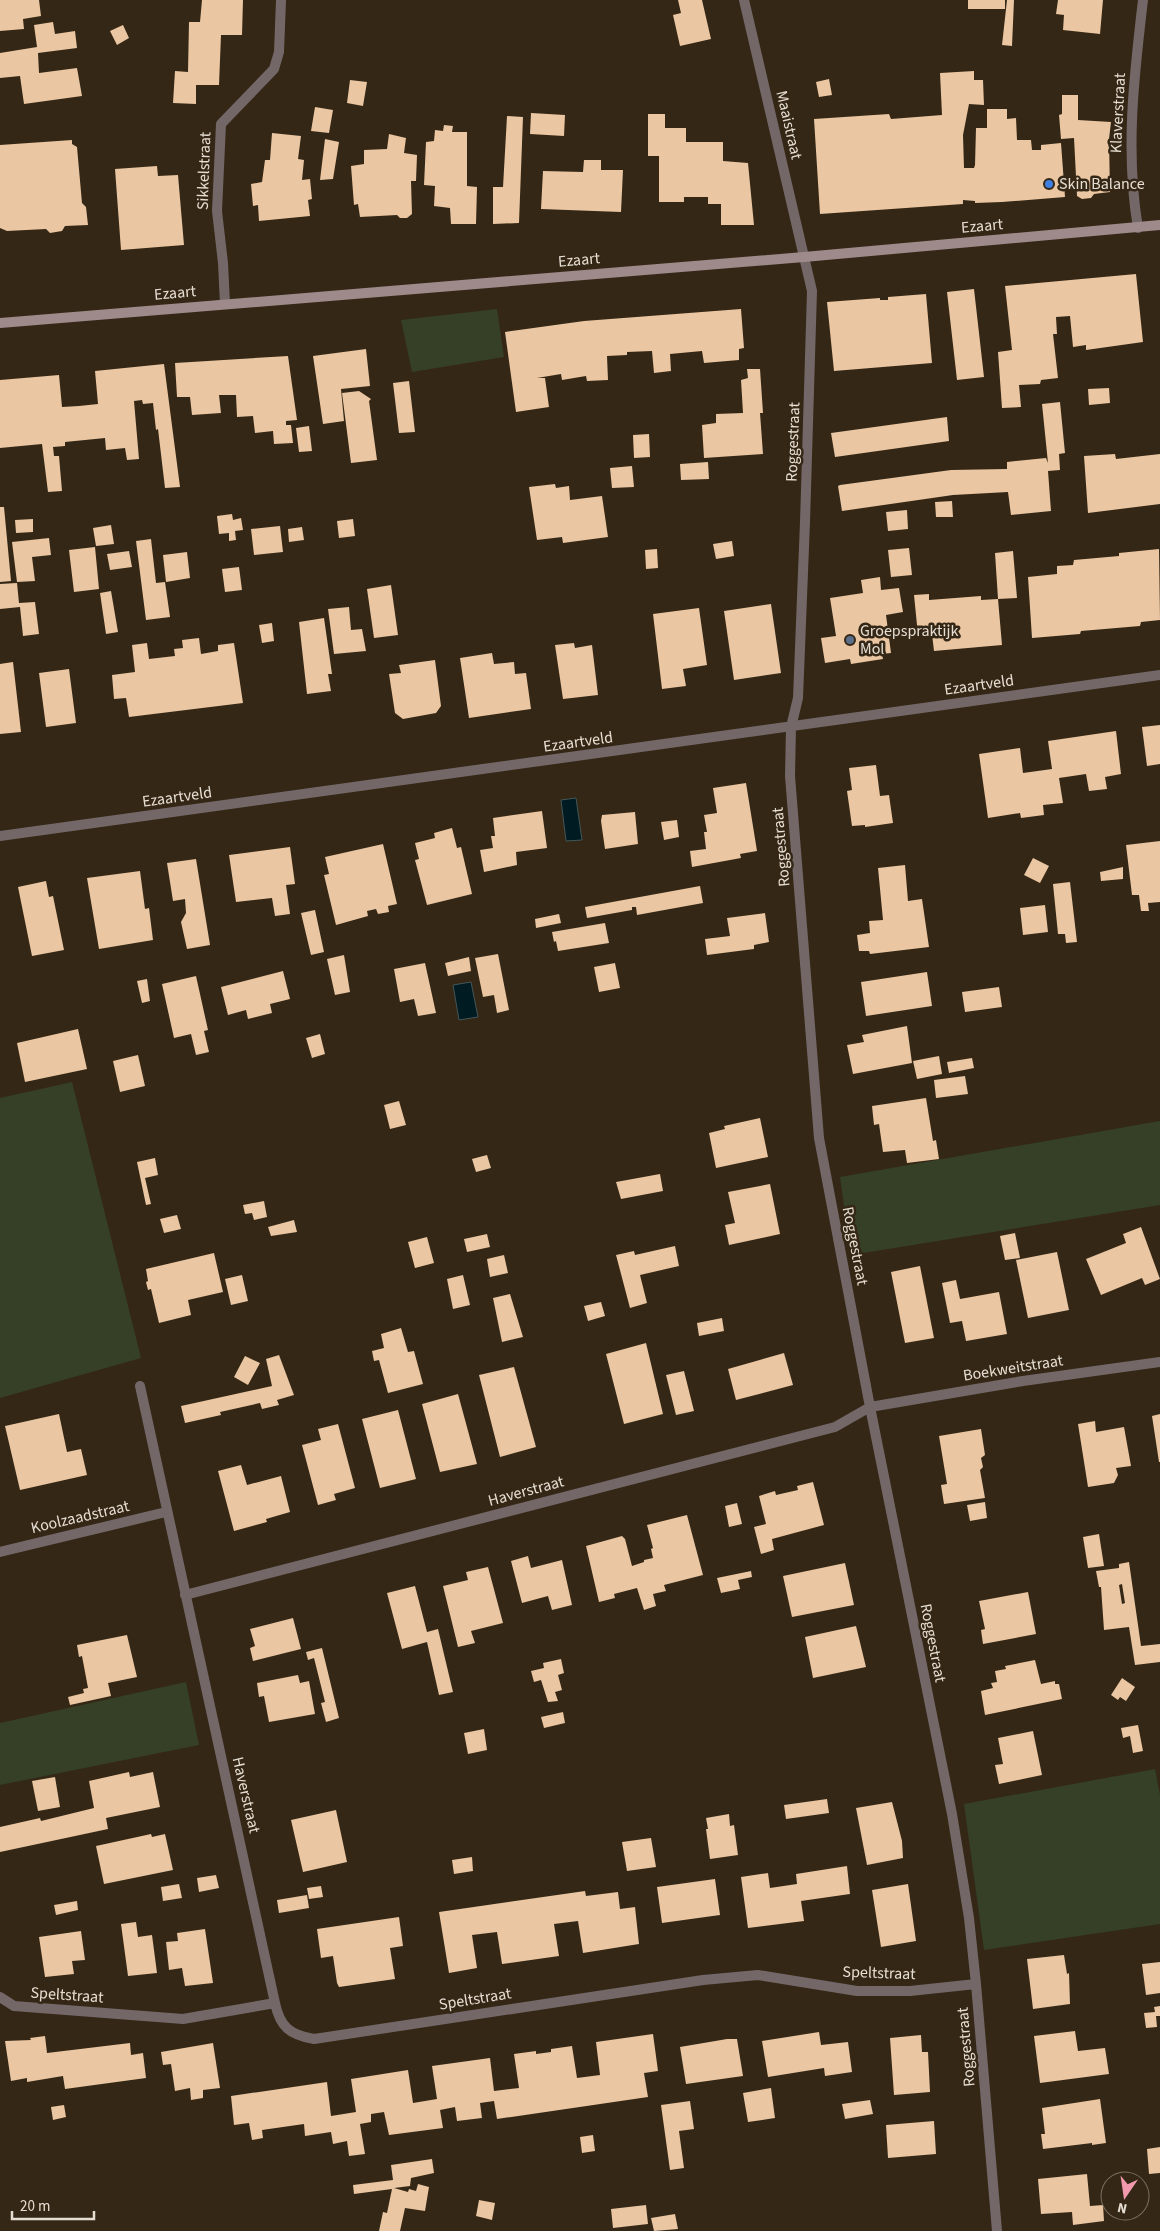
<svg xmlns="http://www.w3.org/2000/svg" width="1160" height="2231" font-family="'Source Sans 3',sans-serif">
	<rect width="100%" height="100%" fill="#342715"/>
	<path fill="#354027" d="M497,309L504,357L412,372L401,320Z
		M72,1082L141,1358L0,1398V1098Z
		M1160,1121V1205L851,1255L840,1177Z
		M186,1682L199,1745L0,1785V1723Z
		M1155,1769L1160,1795V1924L984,1950L964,1804Z"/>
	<path fill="#001c22" stroke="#455657" d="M576,798L582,840L566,841L561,800Z
		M471,982L478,1017L459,1020L453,985Z"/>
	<path fill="#eac6a2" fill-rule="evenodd" d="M0,0H39L41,16L23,19L24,29L0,31Z
		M202,0H243L242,35H221L219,85H196V104L173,103L175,71L188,72L189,22H200Z
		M678,0H702L711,39L680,46L673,15L681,13Z
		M968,0H1005V9H968Z
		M1007,0H1014L1012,46L1002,45Z
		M1058,0H1103L1100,34L1063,30L1064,15L1056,14Z
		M53,22L55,34L75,31L77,48L38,53L39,73L77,68L82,96L24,104L20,76L0,78V53L37,47L34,25Z
		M123,25L129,38L117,45L110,31Z
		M974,71V80H983L984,105L969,104L963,135L964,168H974L975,165L976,128H987V109H1007V119L1016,118L1017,140H1031L1032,150H1041V145L1061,143L1065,197L1002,202L975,203V201L963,200V204L820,214L814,119L889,114L891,119L942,115L940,73Z
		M829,79L832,95L819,97L816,82Z
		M350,80L367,82L363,106L347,103Z
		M1062,95H1078V120L1111,122L1109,139L1110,192L1094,194L1091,198L1082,199L1077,196L1074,138L1061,139L1059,115L1062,114Z
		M315,107L333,110L329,133L311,131Z
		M531,113L565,115L564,136L530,134Z
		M648,114H665V128H686V142H723V161L748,163L754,225H721V204H708V197H684V202H659V156H648Z
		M507,116L523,117L519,223L493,224V187H503Z
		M444,125L453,126L452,132H467V186L477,187L476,224H451L450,208L434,206L435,186L424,185L426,142L434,141L435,130L443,131Z
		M272,133L301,136L298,159L304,160L302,180L310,179L312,199L308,200L310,216L259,221L258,205L253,206L251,184L262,182L265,160H270Z
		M389,134L406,138L404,153L417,155L416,181H411L412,214L407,218H400L397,215L360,217L358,204L354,205L351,166L364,164V150L387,149Z
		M325,139L339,142L333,179L320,180Z
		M72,140V144L77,147L82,203L86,207L88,225L65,226L62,231L50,233L46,229L7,231L0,228V145Z
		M584,160H601V170H623L621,212L541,209L543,171L583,172Z
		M157,166L158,176L178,175L184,245L121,250L115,169Z
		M1136,274L1143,342L1086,350V345L1073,347L1070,316L1056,317L1057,334H1053L1058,378L1041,380L1040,384L1019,385L1021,407L1002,408L998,352L1012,350L1005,286Z
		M974,289L984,377L957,380L947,292Z
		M926,294L932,363L834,371L827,302L880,298V300H888V297Z
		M741,309L744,348L739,349V360L704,363L702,351L670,354L671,371L654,373L652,351L627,352V355L607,356L608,380L587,381L586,376L562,380L561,374L537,378H545L549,407L516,412L505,332L584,321Z
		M366,349L370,386L341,389L344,421L323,424L313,356Z
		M288,356L297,420L286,421V425H291L293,443L274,444L273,431L255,433L253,416L237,417L236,395H219L221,413L192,415L190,397H177L175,363Z
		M164,364L180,487L165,488L158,429L156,430L153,403L143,404L142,400L134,401L139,459L127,460L125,448L106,450L105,438L65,442V446L53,447L54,456H59L62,491L48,492L42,444L0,448V380L59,375L62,407L79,406L98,404L95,371Z
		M747,369H760L763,413H760L763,454L704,458L702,425L716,423V414L743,413L741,380L748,378Z
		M409,381L415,432L399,433L393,383Z
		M1109,388L1110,403L1089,405L1088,389Z
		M359,391L371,399L369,401L377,460L351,463L342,393Z
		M1060,402L1065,453L1059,454L1060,470L1048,471L1051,511L1011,515L1008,492L953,495L842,511L838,486L840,485L951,470L1007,469V462L1046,458L1048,463L1042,404Z
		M947,417L949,441L835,457L831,433Z
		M309,426L312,451L299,452L296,428Z
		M649,434L650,457L634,458L633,435Z
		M1115,454L1116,459L1160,454V504L1088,513L1084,456Z
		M708,462L709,479L681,480L680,464Z
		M632,466L634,487L612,488L610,468Z
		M555,484L556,488L569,486L570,500L602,496L608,537L563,543L562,537L537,540L529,487Z
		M952,501L953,517H936L935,502Z
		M0,507H4L11,581L0,582Z
		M907,510L908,529L888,531L886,512Z
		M232,514L233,520L241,518L243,530L235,531L236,540L229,541V533L219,534L217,516Z
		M33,519V532L16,533L15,520Z
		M353,519L355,536L339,538L337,521Z
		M111,525L114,544L96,546L93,528Z
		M280,526L283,552L254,555L251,529Z
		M302,527L304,540L289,542L288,529Z
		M49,538L51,555L32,557L35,581L17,582L12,542Z
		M151,539L156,583L165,582L170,617L146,620L136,541Z
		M732,541L734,556L716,559L713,544Z
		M95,547L99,589L74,592L69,550Z
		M909,548L912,575L891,577L888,550Z
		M657,549L658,568L646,569L645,550Z
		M1159,549L1160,620L1141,622L1140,626L1081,631L1080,634L1032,638L1028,577L1057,574V566L1073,565L1074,560L1119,556V553Z
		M129,551L132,567L110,570L107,554Z
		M1013,551L1017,598L998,599L1002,645L934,651L932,634L918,635L914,595L929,594V600L981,596V600L998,599L995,553Z
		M187,552L190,578L166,582L163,555Z
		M239,567L242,590L225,592L222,569Z
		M880,577L881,590L899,588L903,612L886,615L891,653L882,654L883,659L851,664L850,659L825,663L821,638L836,636L830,598L863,593L861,580Z
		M17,583L19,603L35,602L39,634L23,636L20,607L0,609V584Z
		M391,585L398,635L374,638L367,589Z
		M111,591L118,632L106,634L100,593Z
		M771,604L781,673L734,680L724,611Z
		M349,607L351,630L362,629L366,651L334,654L328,609Z
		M699,608L707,665L683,669L686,686L662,689L653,614Z
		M324,618L332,674H328L331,691L307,694L299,622Z
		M272,623L274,641L262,643L259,625Z
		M199,638L201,654L218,651V645L234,643L243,703L129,717L126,698L114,699L112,675L135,672L132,645L147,643L149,659L175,656L174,649L183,648L182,640Z
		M574,643L575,648L592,645L598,695L563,699L555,645Z
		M492,653L494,664L514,662L515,674L526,673L531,709L469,718L460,658Z
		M435,660L441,706L436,713L403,719L395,713L389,674L401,673L399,665Z
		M13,662L21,732L0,734V664Z
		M69,669L76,723L46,727L39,673Z
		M1160,725V764L1147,766L1142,727Z
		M1116,731L1121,774L1105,777L1107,789L1089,791L1086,774L1059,778L1063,803L1043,805L1044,815L1021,818L1020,813L988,818L979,754L1020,748L1023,773L1052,769L1048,741Z
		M876,765L880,796L889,795L893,823L865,827V825L852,826L847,791L852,790L849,768Z
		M746,783L757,851L740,854L741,858L692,867L690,851L706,849L704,832H707L704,815L717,813L713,788Z
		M542,811L547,848L516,852L517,865L484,872L480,850L493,848L491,836H495L493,818Z
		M635,812L638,844L605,849L601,821L602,815Z
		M677,820L679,837L664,840L661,822Z
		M452,828L457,848L461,847L472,894L427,905L415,860L419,859L415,843L435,838L434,833Z
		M1160,841V902L1148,903L1149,911H1141L1139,895H1132L1126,845Z
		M383,844L397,904L388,906L389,912L378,914L376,909L367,911L368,916L336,925L324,875L329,874L325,857Z
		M290,847L295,884L286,885L290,914L275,916L272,898L236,902L229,855Z
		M1033,858L1049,866L1040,883L1024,875Z
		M196,859L210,945L187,949L181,922L186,913L185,899L173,901L167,863Z
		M905,865L908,901L922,899L929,947L870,954L869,951H859L857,935L870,933L869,921L883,920L878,868Z
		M1123,867V879L1101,881L1100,872Z
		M140,871L145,909L149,908L153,940L99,949L87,878Z
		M46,881L49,897L53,896L64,950L32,956L18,887Z
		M1070,882L1077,942L1066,943L1065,934H1058L1053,884Z
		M700,886L703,903L637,915L636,907H632V910L587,918L585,907Z
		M1045,905L1048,932L1023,935L1020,908Z
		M315,910L324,952L311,955L301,913Z
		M765,913L769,942L754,945V949L707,955L705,939L730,936L727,918Z
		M559,914L561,923L536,928L535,919Z
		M605,923L609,943L558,951L556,941L554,942L552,932Z
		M498,954L509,1010L497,1013L494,995L483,997L475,958Z
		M344,955L350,992L335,995L327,959Z
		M469,957L471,971L448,976L445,963Z
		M425,963L436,1013L418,1016L414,999L400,1002L394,969Z
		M615,963L620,988L599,992L594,967Z
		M283,971L290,999L270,1004L272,1013L248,1019L246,1010L228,1015L221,987Z
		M927,972L932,1006L866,1016L861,982Z
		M196,976L208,1030L204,1031L209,1052L196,1055L191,1034L174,1038L162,984Z
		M147,979L150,1001L142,1003L137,981Z
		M999,987L1002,1007L965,1012L962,992Z
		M907,1026L912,1063L853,1074L847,1045L864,1042L862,1035Z
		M78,1029L87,1069L25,1082L17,1043Z
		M320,1034L325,1054L312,1058L306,1038Z
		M138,1055L145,1086L120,1092L113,1061Z
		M939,1056L942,1074L917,1079L913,1061Z
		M972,1058L974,1068L949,1073L947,1062Z
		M965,1076L968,1094L936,1098L934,1080Z
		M926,1098L933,1141L936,1140L939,1159L907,1163L905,1150L883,1152L879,1124L874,1125L872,1106Z
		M399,1101L406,1125L390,1129L384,1105Z
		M760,1118L768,1157L716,1168L709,1133L725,1129L724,1126Z
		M487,1155L491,1168L476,1172L472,1159Z
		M155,1158L158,1175L145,1178L151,1204L146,1205L137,1162Z
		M660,1174L663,1191L621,1199L616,1182Z
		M770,1184L780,1234L729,1245L725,1225L735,1223L728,1192Z
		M264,1201L267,1217L254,1220L252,1213L245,1214L243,1205Z
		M177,1215L181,1229L164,1233L160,1219Z
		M294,1220L297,1232L271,1236L268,1227Z
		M1141,1227L1160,1279L1145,1285L1142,1278L1101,1295L1086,1259L1126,1243L1123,1234Z
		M1015,1233L1020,1258L1005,1260L1000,1236Z
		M487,1234L490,1247L467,1252L464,1239Z
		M427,1237L434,1263L415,1268L408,1242Z
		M675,1246L679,1266L640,1275L647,1303L630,1308L616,1255L634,1251L635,1255Z
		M1057,1252L1069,1310L1028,1318L1016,1260Z
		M214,1253L223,1292L188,1300L191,1315L159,1323L151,1289L148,1290L146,1282L148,1281L146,1269Z
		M504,1255L508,1273L490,1277L487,1259Z
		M920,1266L934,1338L905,1343L891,1272Z
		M242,1275L248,1301L231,1305L225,1279Z
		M463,1275L470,1305L453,1309L447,1279Z
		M956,1280L960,1299L999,1292L1007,1334L966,1341L962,1321L950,1323L942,1283Z
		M510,1294L523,1337L502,1342L493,1298Z
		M601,1302L605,1316L588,1321L584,1306Z
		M722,1318L724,1331L699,1336L697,1323Z
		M401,1328L408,1352L414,1351L423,1384L388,1393L379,1360L374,1361L372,1351L384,1348L381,1334Z
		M646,1343L663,1414L624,1424L606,1354Z
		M784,1353L793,1385L736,1400L728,1369Z
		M279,1355L294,1395L277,1400L279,1405L262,1409L260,1403L220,1412L221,1415L185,1423L181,1406L272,1386L266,1359Z
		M245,1356L260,1363L248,1385L234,1377Z
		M514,1367L536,1447L500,1457L479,1375Z
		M684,1371L694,1411L676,1415L666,1375Z
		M458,1394L477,1464L440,1472L422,1404Z
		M398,1410L416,1479L380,1488L362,1419Z
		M59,1414L67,1452L81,1449L87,1475L20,1490L5,1426Z
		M1160,1414V1462H1159L1152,1416Z
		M1095,1421L1096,1432L1124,1427L1131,1466L1116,1468L1118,1475L1114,1483L1088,1487L1078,1424Z
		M338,1424L355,1488L334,1494L336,1500L318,1505L302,1445L321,1440L318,1429Z
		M981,1429L985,1455L981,1458L983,1467L980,1470L985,1498L944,1504L941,1485L947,1484L939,1436Z
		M241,1465L247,1485L281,1476L290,1512L266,1519L267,1522L234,1531L218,1471Z
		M813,1482L824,1525L772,1539L774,1550L761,1554L754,1527L766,1524L759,1496L775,1491L776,1495L798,1490L797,1486Z
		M985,1502L987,1518L970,1521L967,1505Z
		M737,1503L742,1524L729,1527L725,1506Z
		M687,1515L703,1575L664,1585L666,1591L653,1594L656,1606L644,1610L637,1588L614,1594L615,1598L599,1602L586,1546L622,1536L625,1539L632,1566L644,1562V1560L653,1558L651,1549L653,1548L647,1525Z
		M1099,1534L1104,1566L1088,1568L1083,1537Z
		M528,1556L531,1568L562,1560L572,1605L552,1610L548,1596L522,1603L511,1561Z
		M1129,1562L1141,1646L1160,1644V1662L1135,1665L1129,1627L1104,1630L1101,1587H1099L1096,1571L1119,1568V1564ZM1122,1584L1125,1603L1122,1604L1119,1585Z
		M845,1563L854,1605L792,1617L783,1576Z
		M488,1567L503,1623L471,1631L475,1643L458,1647L443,1586L468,1580L466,1572Z
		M751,1571L752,1577L738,1580L740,1589L721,1593L717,1578Z
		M415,1586L427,1632L438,1629L453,1692L439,1695L427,1642L402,1649L387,1593Z
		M1028,1592L1036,1634L983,1644L981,1630L985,1629L979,1601Z
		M293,1618L301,1649L253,1661L250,1648L255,1646L250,1629Z
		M856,1626L866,1667L813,1678L805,1637Z
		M127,1635L137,1677L108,1683L111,1696L70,1705L68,1697L84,1693L83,1689L88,1688L82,1656L79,1657L77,1645Z
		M322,1648L339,1718L326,1722L321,1703L325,1702L314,1658L308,1660L306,1652Z
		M561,1659L564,1673L558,1675L562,1690L555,1692L558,1701L548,1702L541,1680L534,1682L531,1671L544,1668L543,1663Z
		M1035,1660L1041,1684L1055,1681V1684H1059L1062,1699L985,1715L981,1691L993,1688L991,1683L997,1682L995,1671L1006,1669L1005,1666Z
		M298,1675L300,1683L309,1681L315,1714L269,1722L264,1696L259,1697L257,1683Z
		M1122,1678L1135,1687L1126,1701L1120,1697L1118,1700L1111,1695Z
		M563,1712L565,1723L544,1728L541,1717Z
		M1138,1725L1143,1751L1133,1753L1130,1736L1123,1738L1121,1728Z
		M484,1729L487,1750L468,1754L464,1733Z
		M1033,1731L1042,1775L999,1784L995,1765L1003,1764L998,1738Z
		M129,1772L130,1777L153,1772L160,1807L106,1818L108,1829L0,1852V1827L40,1818L41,1821L94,1808L89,1781Z
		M55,1777L60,1807L38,1811L32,1781Z
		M827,1799L829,1813L786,1819L784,1805Z
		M892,1802L902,1841L903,1858L867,1865L856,1808Z
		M336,1810L347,1862L303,1872L291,1820Z
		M729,1814L730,1826L734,1825L738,1855L710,1859L706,1829H708L706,1818Z
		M151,1834L152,1837L165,1834L173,1870L104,1884L96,1846Z
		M651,1838L656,1867L627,1871L622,1842Z
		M472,1857L473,1871L454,1874L452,1860Z
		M847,1866L850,1894L801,1901L804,1921L748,1928L741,1877L768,1873L770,1888L797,1884L796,1874Z
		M216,1875L219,1888L199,1892L197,1878Z
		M715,1879L720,1915L662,1923L657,1887Z
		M179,1884L182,1898L163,1901L161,1887Z
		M908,1884L916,1941L881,1947L872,1890Z
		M321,1886L323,1897L309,1899L307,1888Z
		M585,1891L586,1896L618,1892L620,1909L635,1907L639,1944L583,1953L578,1921L554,1924L559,1956L502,1964L497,1932L472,1935L477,1968L449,1973L439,1912Z
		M307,1895L309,1908L279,1913L277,1900Z
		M77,1901L78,1910L56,1915L54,1905Z
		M399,1917L403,1946L390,1948L395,1979L339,1987L337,1983L333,1956L321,1958L317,1929Z
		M136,1922L138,1937L152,1935L157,1973L128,1976L121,1924Z
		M205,1929L213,1983L185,1986L182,1968L169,1970L166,1942L178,1941L177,1933Z
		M81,1931L85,1960L72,1961L74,1974L45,1977L39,1937Z
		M1064,1955L1067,1974L1069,1973L1070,2004L1033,2009L1027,1959Z
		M1160,1962V1993L1146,1995L1142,1964Z
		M1160,2006V2016H1156L1157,2027L1146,2028L1144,2013L1155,2012L1154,2007Z
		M1075,2031L1078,2051L1105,2048L1109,2074L1040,2083L1034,2036Z
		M819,2032L821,2045L848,2042L852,2072L825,2076L824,2068L768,2077L762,2041Z
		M653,2034L658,2071L644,2073L648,2097L497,2119L494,2101L480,2103L482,2118L457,2121L455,2107L440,2110L443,2128L389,2135L384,2112L371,2114V2122L360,2124L365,2154L349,2156L347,2141L333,2144L331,2132L305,2136L304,2124L262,2130L263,2138L252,2140L249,2123L234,2125L231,2096L327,2082L331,2116L356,2112L351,2079L408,2070L413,2103L437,2099L432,2066L490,2058L494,2091L519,2088L514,2054L536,2051V2054L551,2052V2049L572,2046L577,2078L600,2075L596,2042Z
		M921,2035L922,2052H928L930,2092L894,2095L890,2038Z
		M45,2036L47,2053L130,2043L131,2055L143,2053L146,2078L65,2089L63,2076L27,2082V2078L11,2081L5,2041L31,2040L30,2038Z
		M727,2039H737L743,2076L686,2084L680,2047Z
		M213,2043L220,2088L203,2090V2098L191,2100L190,2088L175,2091L171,2064L163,2065L161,2052Z
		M771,2088L775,2118L748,2122L743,2093Z
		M1100,2099L1106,2143L1092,2145V2143L1043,2149L1041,2134H1045L1042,2108Z
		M870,2100L873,2114L845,2119L842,2104Z
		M690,2101L694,2129L679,2131L684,2168L670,2170L661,2105Z
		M64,2105L66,2117L53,2120L51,2107Z
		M934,2121L936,2154L888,2158L886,2125Z
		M593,2135L595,2151L582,2153L580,2137Z
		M1160,2147V2173L1149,2174L1147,2149Z
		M432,2159L434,2173L411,2178L410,2186L394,2188L408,2192L409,2189L416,2191L418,2184L429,2187L425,2211L405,2208L400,2231H379L383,2212L387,2213L392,2189L354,2194L353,2185L393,2180L391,2165Z
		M1087,2174L1090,2206L1103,2205L1104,2221L1073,2225L1072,2212L1041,2214L1038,2179Z
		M479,2200L495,2203L492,2220L476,2216Z
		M646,2205L648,2224L613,2228L611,2209Z
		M675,2214L678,2229L654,2231L651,2218Z"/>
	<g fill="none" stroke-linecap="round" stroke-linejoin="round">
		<path stroke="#746768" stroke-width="10" d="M744,0L812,291L805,522L798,698L791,727L790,776L819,1138L870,1407L952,1814L969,1918L976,1984L997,2231
			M1138,228C1125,152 1134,76 1143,0
			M225,304L223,263L217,211L221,124L274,69L279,52L281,0
			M0,836L1160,675
			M140,1386L275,2003
			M0,1552L166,1512
			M185,1595L835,1427L870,1407L1023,1381L1160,1362
			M0,1997L14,2006L183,2019L275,2003C280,2027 290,2035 314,2039L703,1980L758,1975L857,1991H910L976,1984"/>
		<path stroke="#9e8a8b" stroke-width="10" d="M0,323L804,257L1160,225"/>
	</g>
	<circle fill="#3f7fe0" stroke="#342715" stroke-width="2" cx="1049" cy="184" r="5"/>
	<circle fill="#5c6f8a" stroke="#342715" stroke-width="2" cx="850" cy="640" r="5"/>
	<g text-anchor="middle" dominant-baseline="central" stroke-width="5" stroke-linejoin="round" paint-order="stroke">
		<g font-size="16" fill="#e7ded3" stroke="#342715">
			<text transform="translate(1118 113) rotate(-87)">Klaverstraat</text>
			<text transform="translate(789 125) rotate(77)">Maaistraat</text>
			<text transform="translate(204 171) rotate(-88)">Sikkelstraat</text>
			<text transform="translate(982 226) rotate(-5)">Ezaart</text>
			<text transform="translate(579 260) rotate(-5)">Ezaart</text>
			<text transform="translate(175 293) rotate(-5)">Ezaart</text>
			<text transform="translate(793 442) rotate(-88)">Roggestraat</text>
			<text transform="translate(979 685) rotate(-8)">Ezaartveld</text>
			<text transform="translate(578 742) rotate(-8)">Ezaartveld</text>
			<text transform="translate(177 797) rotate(-8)">Ezaartveld</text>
			<text transform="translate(781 847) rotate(-95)">Roggestraat</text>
			<text transform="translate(855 1246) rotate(79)">Roggestraat</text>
			<text transform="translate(1013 1368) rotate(-9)">Boekweitstraat</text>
			<text transform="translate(526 1491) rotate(-15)">Haverstraat</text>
			<text transform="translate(80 1517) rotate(-13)">Koolzaadstraat</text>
			<text transform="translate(933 1643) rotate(79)">Roggestraat</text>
			<text transform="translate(246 1795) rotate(77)">Haverstraat</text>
			<text transform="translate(879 1973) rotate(2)">Speltstraat</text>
			<text transform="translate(67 1995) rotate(4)">Speltstraat</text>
			<text transform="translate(475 1999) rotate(-9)">Speltstraat</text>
			<text transform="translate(966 2047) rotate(-95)">Roggestraat</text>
		</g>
		<g font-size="16" fill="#e7ded3" stroke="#342715" text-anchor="start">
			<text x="1059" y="184">Skin Balance</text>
			<text x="860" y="631">Groepspraktijk<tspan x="860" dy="18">Mol</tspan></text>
		</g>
	</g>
	<g transform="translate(1125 2196) rotate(193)"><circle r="24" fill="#342715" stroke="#7c7061"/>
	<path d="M0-4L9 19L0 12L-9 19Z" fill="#f29aad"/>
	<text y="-8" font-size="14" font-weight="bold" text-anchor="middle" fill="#e7ded3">N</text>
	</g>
	<path d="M12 2211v8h82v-8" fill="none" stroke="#e7ded3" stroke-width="2.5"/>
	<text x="20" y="2211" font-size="15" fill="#e7ded3" stroke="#342715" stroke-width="4" paint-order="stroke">20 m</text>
</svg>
